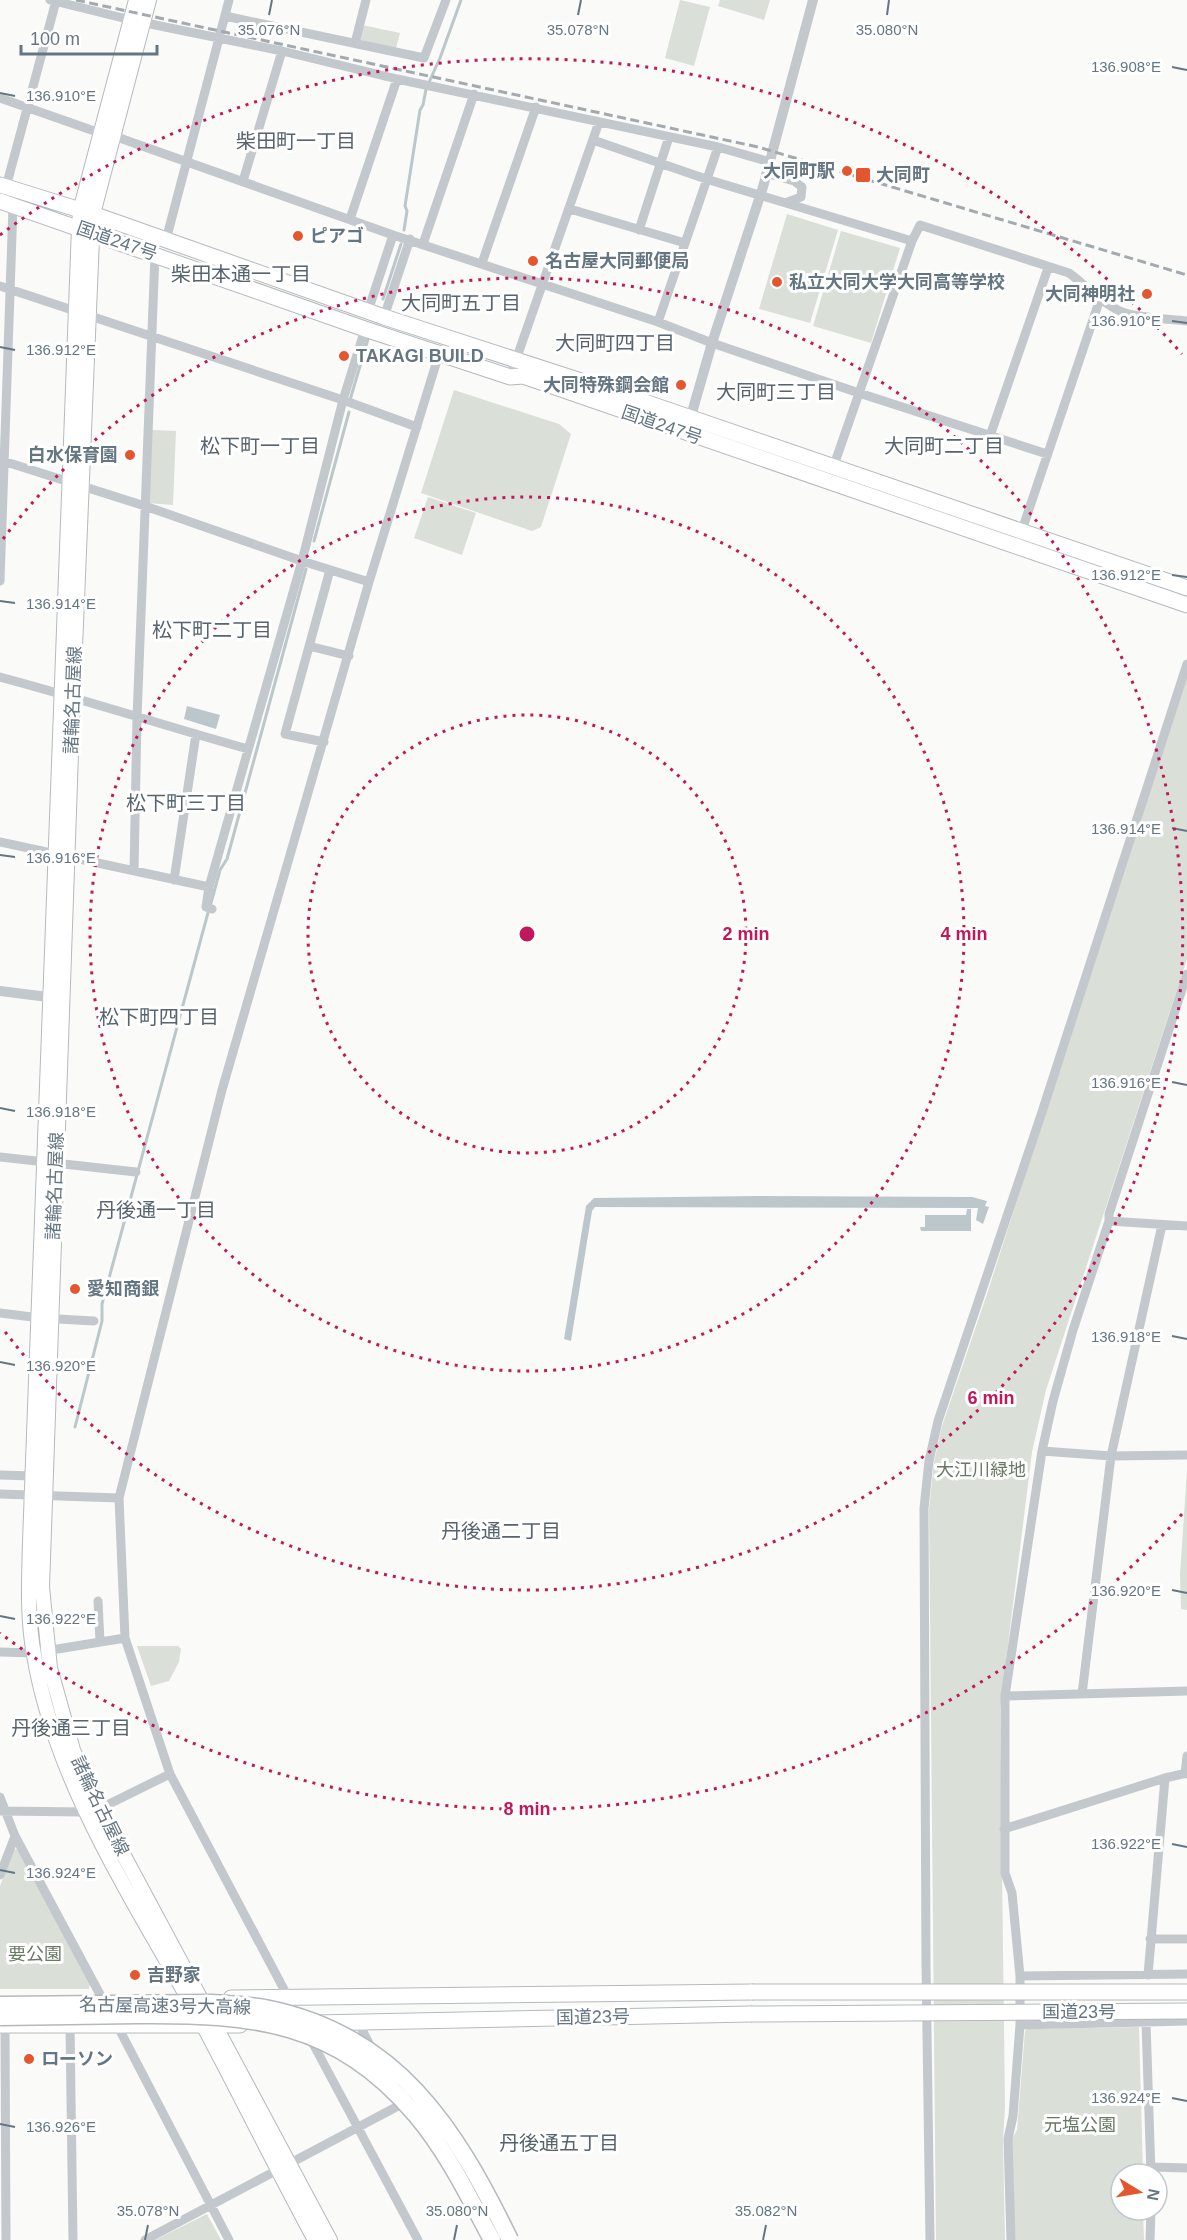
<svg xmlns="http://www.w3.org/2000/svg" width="1187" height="2240" font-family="Helvetica,'Noto Sans JP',sans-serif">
	<rect width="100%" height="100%" fill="#fafaf8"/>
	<path fill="#dadfd7" d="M680,0L710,7L694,66L665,58Z
		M720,0H770L764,20L718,6Z
		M362,25L400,33L396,48L392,49L358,39Z
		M787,214L838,230L810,323L759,309Z
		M841,231L900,248L871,343L813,326Z
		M454,390L559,424L571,434L541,527L532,531L421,493Z
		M152,430L176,431L173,505L148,503Z
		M428,497L476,513L462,555L414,538Z
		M1187,670V959L1046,1390L1032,1452L1000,1709L1005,2107L1003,2140L1005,2240H936L929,1509L934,1462L942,1426L987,1294Z
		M1187,1470V1610L1181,1609L1180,1575Z
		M137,1646H178L181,1649L179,1662L169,1681L151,1686Z
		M18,1849L90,1983L89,1989H0V1886L13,1850Z
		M1139,2027L1143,2174H1121V2210H1143L1144,2240H1014L1012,2139L1017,2130L1025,2031L1027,2029Z
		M207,2214L221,2240H155Z"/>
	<path fill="#bbc7cb" d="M187,706L220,715L216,729L184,719Z
		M758,1196L972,1197L987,1201L985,1206L989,1207L983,1224L976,1220L978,1208L595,1207L592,1211L571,1341L564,1339L586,1206L594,1198Z
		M967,1209H971V1231H921L920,1227H925V1215H966Z"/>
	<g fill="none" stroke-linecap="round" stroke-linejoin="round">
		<path stroke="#bbc7cb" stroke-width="3" d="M404,230L407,211L405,206L420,110L423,105L426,89L440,58L461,0
			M383,299L401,244
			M350,400L368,339
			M314,541L349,412
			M211,903L220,870L227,859L306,569
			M75,1427L102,1321V1304L209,909"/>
		<g stroke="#b5babe" stroke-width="16">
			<path id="primary" d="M136,0L80,211L79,227L30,1542C29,1579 27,1618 34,1655C56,1788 140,1910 204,2027C242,2098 277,2170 315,2240
				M149,0L93,214L73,696L42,1587L50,1668L73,1750L108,1826L330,2240"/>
		</g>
		<g stroke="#b4b9bd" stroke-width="17">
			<path id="trunk" d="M0,185L93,214L384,317L627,396L1187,588
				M0,201L365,329L510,377L523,376L1187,605
				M231,1998L752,1992
				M315,2023L750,2014
				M0,2025H240"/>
		</g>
		<path stroke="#c3c8cc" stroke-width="9" d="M50,0L131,20L282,51L397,79L718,147L770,162
			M225,16L424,58L446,0
			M355,43L366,0
			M0,98L100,133
			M114,136L393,235L658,322L712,343L859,393L1047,454
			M593,140L706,179L912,241
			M766,173L794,181L802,187L801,197L788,202
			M243,181L282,51
			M6,187L56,1
			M570,209L685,243
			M350,219L397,79
			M639,230L669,137
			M166,240L229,0
			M423,244L474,94
			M482,263L536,107
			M0,286L343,400L417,427
			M368,311L393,235
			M384,317L410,239
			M658,322L718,147
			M510,377L599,122
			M990,436L1048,268
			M0,460L145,506L302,561L369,582
			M833,468L912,241L920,225L1069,273C1087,286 1102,304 1122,312C1136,318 1170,319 1187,321
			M1020,536L1100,299
			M0,581L13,206
			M309,646L349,656
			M0,677C83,699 165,726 248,749
			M324,742L285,734L330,570
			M0,842L209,887
			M134,871L137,718L155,254
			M174,880L196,734
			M212,909L206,907L209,887L302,561L343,400L365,329
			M0,1157L136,1172
			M1109,1221L1187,1226
			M0,1313L40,1318L94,1321
			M1042,1451L1111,1456L1187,1455
			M0,1475L33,1476
			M0,1494L119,1498
			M98,1601L100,1642
			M0,1652L33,1653L125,1638
			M1082,1694L1111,1456L1162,1225
			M1005,1696L1187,1691
			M1185,1774L1187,1756
			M0,1797L15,1836L103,2000
			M0,1811L85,1812L109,1804L170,1774
			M1004,1829L1165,1778L1187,1773
			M0,1875L15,1836
			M1150,1939H1187
			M1148,1975L1165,1778
			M1020,1976L1187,1974
			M288,1997L170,1774L125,1638L119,1498L222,1090L369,582L439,354
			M358,2022L372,2049
			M1146,2023L1151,2174
			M5,2025L6,2240
			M70,2025L73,2240
			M117,2025L229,2240
			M1020,2025L1187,2021
			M310,2038L418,2240
			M1151,2167L1187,2168
			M145,2240L400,2105
			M930,2240L926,1964L924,1508L929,1461L938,1421L1041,1115L1187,664
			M1011,2240L1008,2139L1013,2116L1020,2025V1976L1012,1893L1005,1873V1696L1042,1451L1053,1401L1073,1330L1109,1221V1214L1187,974
			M1150,2240L1151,2210"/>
		<path stroke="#c3c8cc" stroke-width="10" d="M689,423L712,343L763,187L813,0
			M0,991L56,998"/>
		<use href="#primary" stroke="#fff" stroke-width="14"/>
		<use href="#trunk" stroke="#fff" stroke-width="15"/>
		<path stroke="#a2aab0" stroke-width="3" stroke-dasharray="9 4.5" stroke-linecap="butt" d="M76,0L758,147L1187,275"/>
		<g stroke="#b4b9bd" stroke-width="17" stroke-linecap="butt">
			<path id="trunk-bridge" d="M752,1992H1187
				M750,2014L1187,2011"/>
		</g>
		<g stroke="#b4b9bd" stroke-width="19" stroke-linecap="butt">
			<path id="motorway-bridge" d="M0,2005L210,2003C228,2004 247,2005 265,2008C397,2034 455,2127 510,2240
				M0,2017C46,2016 91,2016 137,2015C253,2014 336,2021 416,2115C448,2153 469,2197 492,2240"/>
		</g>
		<use href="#trunk-bridge" stroke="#fff" stroke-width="15"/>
		<use href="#motorway-bridge" stroke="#fff" stroke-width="16"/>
	</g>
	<path fill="none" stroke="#657683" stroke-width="2" d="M269,15L272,0M578,15L581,0M887,15L889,0M1172,67L1187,70M0,93L15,96M1172,321L1187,323M0,347L15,350M1172,575L1187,577M0,601L15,603M1172,828L1187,831M0,855L15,857M1172,1082L1187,1085M0,1108L15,1111M1172,1336L1187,1339M0,1362L15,1365M1172,1590L1187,1593M0,1616L15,1619M1172,1844L1187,1847M0,1870L15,1873M1172,2098L1187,2101M0,2124L15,2127M145,2240L148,2225M454,2240L457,2225M763,2240L766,2225"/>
	<g fill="none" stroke="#c2185b" stroke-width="3" stroke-dasharray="3 6">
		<circle cx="527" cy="934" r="219"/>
		<circle cx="527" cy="934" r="437"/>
		<path d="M3 539A656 656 0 1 1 3 1329"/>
		<path d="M1182 1514A875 875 0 0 1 0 1633M0 235A875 875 0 0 1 1182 354"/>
	</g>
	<g fill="#e4572e" stroke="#fff" stroke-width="2">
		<circle cx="847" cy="171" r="6"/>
		<rect x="855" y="167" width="16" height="16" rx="3"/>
		<circle cx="298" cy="236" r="6"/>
		<circle cx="533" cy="261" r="6"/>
		<circle cx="777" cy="282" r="6"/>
		<circle cx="1147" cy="294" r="6"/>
		<circle cx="344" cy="356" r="6"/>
		<circle cx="681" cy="385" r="6"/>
		<circle cx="130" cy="455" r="6"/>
		<circle cx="75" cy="1289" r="6"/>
		<circle cx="135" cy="1975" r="6"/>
		<circle cx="29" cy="2059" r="6"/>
	</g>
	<g text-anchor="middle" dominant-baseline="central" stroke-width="6" stroke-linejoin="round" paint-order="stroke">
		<g font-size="18" font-weight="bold" fill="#657683" stroke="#fff" text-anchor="start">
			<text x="835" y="171" text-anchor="end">大同町駅</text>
			<text x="876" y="175">大同町</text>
			<text x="310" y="236">ピアゴ</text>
			<text x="545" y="261">名古屋大同郵便局</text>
			<text x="789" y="282">私立大同大学大同高等学校</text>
			<text x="1135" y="294" text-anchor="end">大同神明社</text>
			<text x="356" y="356">TAKAGI BUILD</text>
			<text x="669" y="385" text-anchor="end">大同特殊鋼会館</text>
			<text x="118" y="455" text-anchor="end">白水保育園</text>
			<text x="87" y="1289">愛知商銀</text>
			<text x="147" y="1975">吉野家</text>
			<text x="41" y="2059">ローソン</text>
		</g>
		<g font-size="18" fill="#657683" stroke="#fff">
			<text transform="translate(117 241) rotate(19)">国道247号</text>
			<text transform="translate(662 425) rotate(19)">国道247号</text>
			<text transform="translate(73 700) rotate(-88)">諸輪名古屋線</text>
			<text transform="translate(55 1186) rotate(-88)">諸輪名古屋線</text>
			<text transform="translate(100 1806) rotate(64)">諸輪名古屋線</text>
			<text transform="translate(165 2006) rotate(1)">名古屋高速3号大高線</text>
			<text x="1079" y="2012">国道23号</text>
			<text transform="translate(593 2017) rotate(-1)">国道23号</text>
		</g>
		<g font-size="18" fill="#687a64" stroke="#fff">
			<text x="981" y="1470">大江川緑地</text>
			<text x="35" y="1954">要公園</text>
			<text x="1080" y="2125">元塩公園</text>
		</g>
		<g font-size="20" fill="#57646e" stroke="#fff">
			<text x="296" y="141">柴田町一丁目</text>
			<text x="241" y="274">柴田本通一丁目</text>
			<text x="461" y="303">大同町五丁目</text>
			<text x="615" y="343">大同町四丁目</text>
			<text x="776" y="392">大同町三丁目</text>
			<text x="260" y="446">松下町一丁目</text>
			<text x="944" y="446">大同町二丁目</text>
			<text x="212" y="630">松下町二丁目</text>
			<text x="186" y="803">松下町三丁目</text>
			<text x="159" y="1017">松下町四丁目</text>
			<text x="156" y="1210">丹後通一丁目</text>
			<text x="501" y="1531">丹後通二丁目</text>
			<text x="71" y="1728">丹後通三丁目</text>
			<text x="559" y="2143">丹後通五丁目</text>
		</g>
	</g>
	<g font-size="15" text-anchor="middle" fill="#657683" stroke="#fff" stroke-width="6" stroke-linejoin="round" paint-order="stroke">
		<text x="269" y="35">35.076°N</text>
		<text x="578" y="35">35.078°N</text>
		<text x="887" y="35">35.080°N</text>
		<text x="1126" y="72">136.908°E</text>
		<text x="61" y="101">136.910°E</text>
		<text x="1126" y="326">136.910°E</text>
		<text x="61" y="355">136.912°E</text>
		<text x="1126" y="580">136.912°E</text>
		<text x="61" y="609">136.914°E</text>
		<text x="1126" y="834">136.914°E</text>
		<text x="61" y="863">136.916°E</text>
		<text x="1126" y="1088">136.916°E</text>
		<text x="61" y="1117">136.918°E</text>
		<text x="1126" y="1342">136.918°E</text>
		<text x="61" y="1371">136.920°E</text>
		<text x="1126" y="1596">136.920°E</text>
		<text x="61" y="1624">136.922°E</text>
		<text x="1126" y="1849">136.922°E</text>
		<text x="61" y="1878">136.924°E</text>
		<text x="1126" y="2103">136.924°E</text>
		<text x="61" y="2132">136.926°E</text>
		<text x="148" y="2216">35.078°N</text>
		<text x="457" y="2216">35.080°N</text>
		<text x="766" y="2216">35.082°N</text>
	</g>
	<circle cx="527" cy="934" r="9" fill="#c2185b" stroke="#fff" stroke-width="3"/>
	<g font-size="18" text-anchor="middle" font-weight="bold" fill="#c2185b" stroke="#fff" stroke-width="6" stroke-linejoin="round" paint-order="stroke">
		<text x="746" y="940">2 min</text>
		<text x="964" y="940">4 min</text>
		<text x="991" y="1404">6 min</text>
		<text x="527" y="1815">8 min</text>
	</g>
	<g transform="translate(1139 2192) rotate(101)"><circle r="28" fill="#ffffff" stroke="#c1c8cd" stroke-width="1.5"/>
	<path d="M0-4.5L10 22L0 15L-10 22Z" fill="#e4572e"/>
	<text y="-9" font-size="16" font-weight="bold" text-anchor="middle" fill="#657683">N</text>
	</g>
	<path d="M21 45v9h136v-9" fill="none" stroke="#657683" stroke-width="3"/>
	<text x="30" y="45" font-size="18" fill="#657683" stroke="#ffffff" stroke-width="4.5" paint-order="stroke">100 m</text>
</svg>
